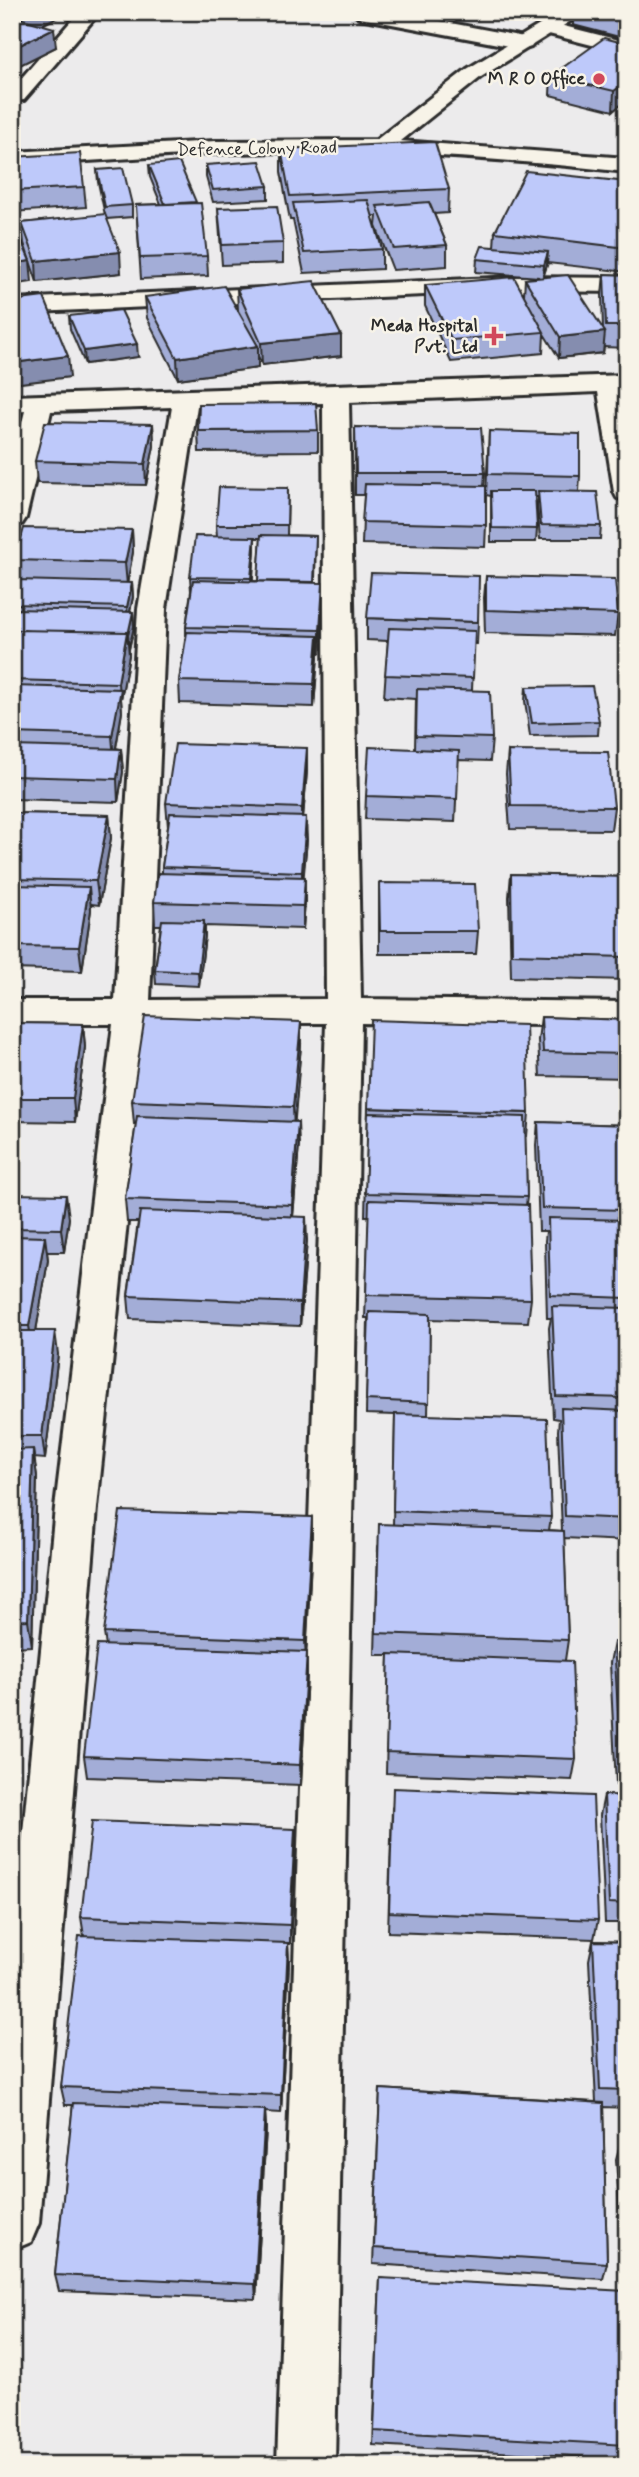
<svg xmlns="http://www.w3.org/2000/svg" width="639" height="2477" font-family="Mynerve,sans-serif">
	<rect width="100%" height="100%" fill="#ecebec"/>
	<filter id="ink" filterUnits="userSpaceOnUse"><feTurbulence type="fractalNoise" baseFrequency=".0143" numOctaves="2"/><feDisplacementMap in="SourceGraphic" scale="14" xChannelSelector="R" yChannelSelector="G"/><feConvolveMatrix kernelMatrix="1 2 1 2 8 2 1 2 1" color-interpolation-filters="sRGB"/></filter>
	<g filter="url(#ink)">
		<g fill="none" stroke-linecap="round" stroke-linejoin="round">
			<g stroke="#2b2b2b" stroke-width="6">
				<path id="street" d="M79,12H100L24,100L12,101V89Z
					M350,12H392L524,37L531,39L534,43L531,47L524,49L360,18Z
					M548,22L627,42V54L541,32L538,28L541,24Z
					M517,277L627,278V292L517,291L12,313V299Z
					M627,375V391H623L627,413V500L617,498L614,492L598,392L349,402L361,999L627,1002V1026L361,1023L335,2465H277L326,1023H148L97,1508L39,2223L31,2242L12,2250V1944L55,1508L113,1024H12V1000H115L138,609L172,407L51,411L26,518L22,524L12,526V462L25,411L12,412V396ZM323,403L326,999L150,1000L166,609L197,406Z"/>
			</g>
			<g stroke="#2b2b2b" stroke-width="6">
				<path id="secondary" d="M561,12H585L481,77L401,141L627,158V172C516,160 405,151 293,152C199,152 106,160 12,166V152L216,141L376,140L467,69Z"/>
			</g>
			<use href="#street" fill="#f7f3e8" fill-rule="evenodd"/>
			<use href="#secondary" fill="#f7f3e8" fill-rule="evenodd"/>
		</g>
		<path fill="#a3add7" stroke="#2b2b2b" stroke-width="2" fill-rule="evenodd" d="M12,12H68L42,25L56,47L12,69Z
			M574,12H627V39L573,25Z
			M627,44V104L623,103L613,111L550,95L551,76Z
			M281,149L449,189L448,213L434,214L447,245V266L393,270L376,226L377,216H372L382,249V269L304,273L293,220H290L281,172Z
			M12,157L84,187L86,207L12,212Z
			M149,165L207,256L208,276L141,279L136,205L161,204L150,177Z
			M206,165L268,186V199L213,202L206,177Z
			M97,170L132,205V217L107,219L121,273L37,282L24,243L22,223L105,215L98,182Z
			M627,182V272L548,263L543,277L603,329L602,295L604,274L627,275V348L604,347L603,353L559,358L544,334L543,353L451,362L425,306V285L524,295L525,279L539,277L476,272L477,259L494,247L495,232Z
			M218,208L283,243V263L222,265Z
			M237,289L341,356L262,365L258,356V368L178,379L147,318L145,297L238,310Z
			M69,316L138,357L85,364L70,329Z
			M153,424L154,446L146,485L37,483L35,461Z
			M355,427L485,473L484,486L486,525L485,547L362,544L364,495H355Z
			M318,430V451L199,452L198,431Z
			M489,431L580,476L579,491L601,526L600,539H540L537,504L538,497H535L537,529L536,542H491V496L486,495Z
			M288,488L287,535L316,536L315,582L323,605L320,653L318,652L314,707L180,703L179,681L186,634V627L191,591L190,577L217,536L216,525ZM255,538H261L258,581H252L255,550Z
			M132,530L133,552L127,583H132L133,597L130,612H133L134,626L129,649V655L121,699L122,712L116,748L121,749L123,772L118,802L12,799V650L13,646H12V623L14,618H12V593L17,581L15,560Z
			M486,576L618,614L615,636L485,633L484,598Z
			M367,618L478,622L477,644H474L472,690L492,738L490,761L458,760L455,822L365,819L366,796L415,749L416,699L384,697L388,641L367,640Z
			M526,687L599,721L598,735L530,736L525,701Z
			M508,751L614,807L611,830L510,829L506,774Z
			M307,771L303,817L307,840L303,877H305V901L303,929L205,926V935L199,986L156,984L155,970L161,925H155L154,902L162,873V867L168,827L166,803Z
			M12,813L109,815L111,838L99,905L91,904V910L82,971L12,969Z
			M511,874L627,877V980L511,977L509,897Z
			M379,883L478,931L476,954H379Z
			M541,1017L627,1020V1078L540,1076L538,1040Z
			M12,1023L83,1024L85,1047L75,1122L12,1121Z
			M301,1045L294,1122L299,1145L293,1217L307,1240L300,1326L130,1319L128,1296L138,1222H127L125,1199L136,1124H134L132,1101Z
			M368,1108L529,1113L527,1136H525L527,1197L526,1205L531,1299L528,1322L430,1319L428,1415L551,1517L549,1530L562,1531L558,1431L559,1419L553,1418L549,1328L551,1318H547L545,1241L546,1231H539L536,1145L538,1122L627,1125V1541L564,1538L568,1640L565,1660L576,1759L572,1780L386,1773L389,1655H375L378,1546L393,1525L395,1415L366,1414L368,1318H365L369,1216H365Z
			M12,1194L69,1218L64,1252H47L48,1260L36,1331L58,1354L45,1459L34,1458L37,1476L32,1646L12,1647Z
			M312,1517V1539L306,1652H307V1674L301,1785L87,1777L84,1756L106,1646L104,1633Z
			M614,1642H627V1785H616L610,1663Z
			M604,1795L627,1796V1923H605L600,1815Z
			M392,1808L598,1920L594,1939L388,1932Z
			M295,1849L290,1944H288L289,1962L281,2113L265,2112L266,2128L256,2299L59,2291L55,2275L73,2105H65L61,2087L84,1936L81,1917Z
			M593,1941L627,1942V2108L603,2107L607,2263L603,2279L373,2264L380,2089L596,2102L589,1960Z
			M621,2141L627,2142V2287H624L616,2159Z
			M380,2278L627,2320V2456L626,2459L373,2445Z"/>
		<path fill="#858daf" stroke="#2b2b2b" stroke-width="2" d="M27,12H68L24,33L22,15Z
			M54,28L56,47L12,69V49Z
			M625,83L623,103L613,111L614,91Z
			M120,252L121,273L37,282L36,261Z
			M548,252L547,264L543,278L544,265Z
			M30,261L32,282L12,285V264Z
			M605,332L603,353L559,358L560,337Z
			M341,335V356L262,365L261,343Z
			M137,344L138,357L85,364L84,351Z
			M258,346V368L178,379L177,358Z
			M68,356L70,377L12,384V363Z
			M153,424L154,446L146,485L145,464Z
			M132,530L133,552L127,585L125,563Z
			M255,537V550L252,592L251,578Z
			M132,583L133,597L128,621L127,607Z
			M323,583V605L320,653V630Z
			M133,612L134,626L129,649L128,635Z
			M127,632L129,655L121,699L122,712L114,758L112,736L119,696L118,683Z
			M318,636V658L314,707V684Z
			M307,748V771L302,831V808Z
			M121,749L123,772L118,802L117,779Z
			M109,815L111,838L99,905L96,881Z
			M306,817L307,840L302,895V872Z
			M305,877V901L303,929V906Z
			M89,887L91,910L82,971L79,947Z
			M204,921L205,935L199,986L198,972Z
			M301,1022V1045L294,1130L293,1107Z
			M83,1024L85,1047L75,1122L73,1098Z
			M298,1122L299,1145L292,1228V1205Z
			M66,1195L69,1218L64,1252L61,1229Z
			M306,1217L307,1240L300,1326V1303Z
			M45,1237L48,1260L33,1349L29,1326Z
			M55,1331L58,1354L45,1459L42,1436Z
			M33,1449L37,1476L32,1646L28,1620Z
			M312,1517V1539L306,1662L305,1641Z
			M307,1652V1674L301,1785L300,1765Z
			M295,1829V1849L290,1944V1925Z
			M288,1943L289,1962L281,2113V2095Z
			M265,2110L266,2128L256,2299L255,2284Z"/>
		<path fill="#bec9fa" stroke="#2b2b2b" stroke-width="2" d="M599,12H627V19Z
			M12,16L54,28L12,49Z
			M604,38L627,44V84L625,83L614,91L551,76Z
			M435,142L449,189L290,196L281,149Z
			M80,153L84,187L12,191V157Z
			M260,161L268,186L213,190L206,165Z
			M179,162L196,202L165,204L149,165Z
			M123,168L132,205L105,207L97,170Z
			M526,171L627,182V248L495,232Z
			M368,200L382,249L304,253L293,203Z
			M429,202L447,245L394,249L377,206Z
			M201,203L207,256L140,258L136,205Z
			M277,206L283,243L222,245L218,208Z
			M105,214L120,252L36,261L22,223Z
			M12,219L30,261L12,264Z
			M482,246L548,252L544,265L477,259Z
			M604,274L627,275V326H606Z
			M568,275L605,332L560,337L525,279Z
			M514,277L544,332L452,340L425,285Z
			M314,281L341,335L261,343L237,289Z
			M224,286L258,346L177,358L145,297Z
			M44,297L68,356L12,363V301Z
			M121,310L137,344L84,351L69,316Z
			M316,403L318,430L198,431L199,404Z
			M45,422L153,424L145,464L35,461Z
			M355,427L481,428L485,473H356Z
			M489,431L580,434V476L488,474Z
			M365,484L486,486V525L362,522Z
			M219,487L288,488L287,525H216Z
			M491,491H535L537,529L492,528Z
			M538,491L597,492L601,526L541,525Z
			M24,528L132,530L125,563L15,560Z
			M261,535L316,536L314,582L258,581Z
			M195,536L255,537L251,578L190,577Z
			M371,573L479,576L478,622L367,618Z
			M486,576L615,579L618,614L486,610Z
			M16,580L132,583L127,607L12,604V593Z
			M193,580L323,583L320,630L186,627Z
			M16,609L133,612L128,635L127,632L17,630V633H12V623Z
			M389,628L475,631L473,678L385,675Z
			M17,630L127,632L118,683L12,680V650Z
			M187,632L318,636L314,684L179,681Z
			M12,686L121,689L112,736L12,733Z
			M592,686L599,721L532,723L526,687Z
			M417,689L490,691L492,738L416,736Z
			M175,744L307,748L302,808L166,803Z
			M12,746L121,749L117,779L12,776Z
			M369,747L459,751L457,799L366,796Z
			M508,751L608,752L614,807L511,806Z
			M12,813L109,815L96,881L12,879Z
			M170,813L306,817L302,872L162,867Z
			M158,873L305,877L303,906L154,902Z
			M511,874L627,877V957L512,954Z
			M379,883L475,884L478,931H380Z
			M12,885L89,887L79,947L12,946Z
			M162,920L204,921L198,972L155,970Z
			M145,1016L301,1022L293,1107L132,1101Z
			M541,1017L627,1020V1054L543,1052Z
			M371,1020L526,1025L529,1113L368,1108Z
			M12,1023L83,1024L73,1098H12Z
			M368,1113L525,1117L527,1197L365,1193Z
			M137,1116L298,1122L292,1205L125,1199Z
			M538,1122L627,1125V1210L542,1208Z
			M12,1194L66,1195L61,1229L12,1228Z
			M369,1200L528,1205L531,1299L366,1295Z
			M140,1211L306,1217L300,1303L128,1296Z
			M548,1218L627,1220V1298L550,1295Z
			M12,1236L45,1237L29,1326H12Z
			M552,1306L627,1308V1398L556,1396Z
			M369,1312L430,1314L429,1403L366,1400Z
			M12,1331H55L42,1436H12Z
			M561,1408L627,1411V1519L565,1516Z
			M395,1414L547,1419L551,1517L393,1511Z
			M33,1449L28,1620L12,1621V1450Z
			M120,1511L312,1517L305,1641L104,1633Z
			M379,1524L564,1531L568,1640L376,1633Z
			M614,1642H627V1765L621,1764Z
			M97,1645L307,1652L300,1765L84,1756Z
			M389,1654L572,1661L576,1759L386,1752Z
			M393,1788L593,1796L598,1920L389,1912Z
			M604,1795L627,1796V1904L609,1903Z
			M92,1821L295,1829L290,1925L81,1917Z
			M79,1936L288,1943L281,2095L61,2087Z
			M593,1941L627,1942V2090L600,2089Z
			M380,2089L603,2103L607,2263L374,2248Z
			M73,2103L265,2110L255,2284L55,2275Z
			M621,2141L627,2142V2238Z
			M380,2278L626,2291L627,2445L374,2431Z"/>
	</g>
	<g fill="#d1495b" stroke="#f7f3e8" stroke-width="2.5">
		<circle cx="599" cy="79" r="7"/>
		<path d="M490.5 325.5h7v7h7v7h-7v7h-7v-7h-7v-7h7z"/>
	</g>
	<g text-anchor="middle" dominant-baseline="central" stroke-width="5" stroke-linejoin="round" paint-order="stroke">
		<g font-size="18" font-weight="bold" fill="#2b2b2b" stroke="#f7f3e8" text-anchor="end">
			<text x="585" y="79">M R O Office</text>
			<text x="478" y="326">Meda Hospital<tspan x="478" dy="21">Pvt. Ltd</tspan></text>
		</g>
		<g font-size="18" fill="#2b2b2b" stroke="#f7f3e8">
			<text transform="translate(257 149) rotate(-1)">Defence Colony Road</text>
		</g>
	</g>
	<rect width="639" height="2477" fill="none" stroke="#f7f3e8" stroke-width="42"/>
	<rect x="21" y="21" width="597" height="2435" fill="none" stroke="#2b2b2b" stroke-width="2.5" filter="url(#ink)"/>
</svg>
